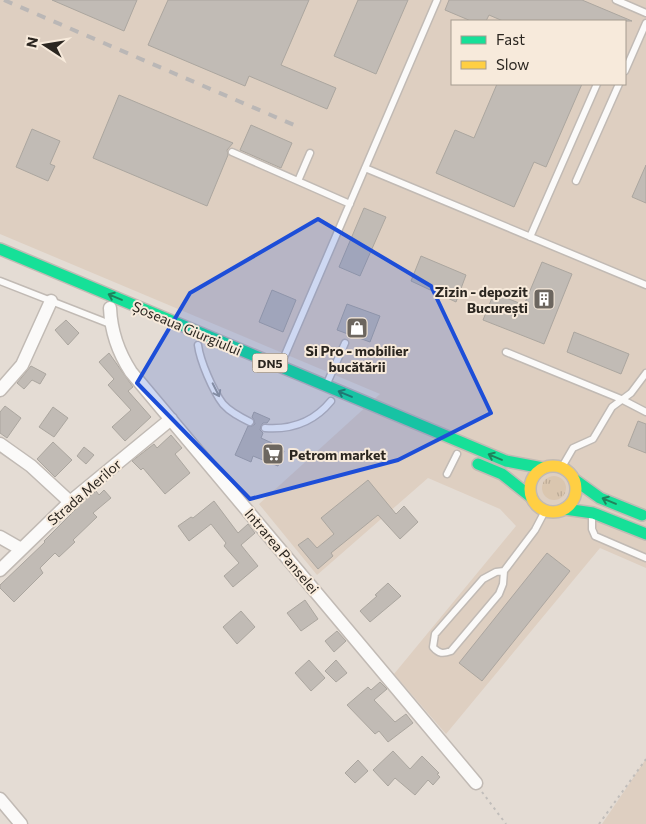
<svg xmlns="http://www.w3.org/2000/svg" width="646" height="824" font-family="Commissioner,sans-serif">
	<defs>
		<pattern id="grass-tufts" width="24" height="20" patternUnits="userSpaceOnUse" patternTransform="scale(1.25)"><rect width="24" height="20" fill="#dac6af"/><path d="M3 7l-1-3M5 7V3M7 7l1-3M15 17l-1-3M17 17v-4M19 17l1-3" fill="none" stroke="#bbaa96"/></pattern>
	</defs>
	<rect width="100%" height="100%" fill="#e4dcd4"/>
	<path fill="#decfc1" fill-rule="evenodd" d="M0,0H646V568L600,548L446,734L394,674L516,526L500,509L428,478L317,575L259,504L380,394L0,234ZM452,21H625V84H452Z
		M646,759V824H602Z"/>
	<path fill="url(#grass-tufts)" d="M542 488a12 12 0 1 1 24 0a12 12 0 1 1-24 0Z"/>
	<path fill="#c1bbb5" stroke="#aba69f" d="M52,0H137L124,31Z
		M168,0H309L281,65L336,88L327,109L249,76L245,86L148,45Z
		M358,0H408L376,74L334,56Z
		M449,0H582L632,21H503L489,15L486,21H471L445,10Z
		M497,84H582L546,167L534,162L514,207L436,173L455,130L474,138Z
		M119,95L233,143L227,150L228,155L207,206L93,158Z
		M251,125L292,143L281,168L240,150Z
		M32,129L60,141L50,164L55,166L48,181L16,167Z
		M646,165V203L632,197Z
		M364,208L386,217L360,276L339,267Z
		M421,256L466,275L456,302L411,281Z
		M542,262L572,274L544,344L483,320L494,293L524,305Z
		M272,290L296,300L283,332L259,322Z
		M347,304L380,316L370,342L337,330Z
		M66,320L79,333L68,345L55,330Z
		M574,332L629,354L621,374L567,352Z
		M109,353L133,387L128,391L151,417L125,441L112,427L131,410L108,385L114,379L99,362Z
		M31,366L46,374L40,384L32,380L24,389L17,383Z
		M5,406L21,418L7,438L0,433V412Z
		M53,407L68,418L54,437L39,427Z
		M254,412L270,419L267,423H263L261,426L260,430L263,433L261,438L272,443L271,445L284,451L278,466L253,456L251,462L235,455L248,426H252L255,424L254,420L252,417Z
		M638,421L646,424V453L628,446Z
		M171,435L182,448L175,454L190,473L165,494L143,468L141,470L132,461L154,444L157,448Z
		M53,442L72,460L55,477L37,459Z
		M84,447L94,455L86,464L77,456Z
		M368,480L396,514L404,506L418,522L400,539L378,515L331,553L333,556L318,569L298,545L308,538L317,548L334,534L321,518Z
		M104,490L111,498L93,513L97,517L73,540L75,542L59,557L55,553L40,568L43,573L14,602L0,588V585L45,542L44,541L85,500L96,491L99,495Z
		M214,501L238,533L248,524L255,533L241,545L258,566L233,587L224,576L239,563L224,546L226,543L211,524L189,541L178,526L191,517L193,518Z
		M547,553L570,571L482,681L459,663Z
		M388,583L401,596L370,622L360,611L377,596L375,595Z
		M305,600L318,619L301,631L287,613Z
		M241,611L255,627L237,644L223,627Z
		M337,631L346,641L334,652L325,641Z
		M309,660L325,678L311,691L295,673Z
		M336,660L347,673L336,682L325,671Z
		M380,682L387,689L374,700L395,722L406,714L413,723L388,742L379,731L375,734L347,705L368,687L371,690Z
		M393,751L410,769L422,756L439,773L437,774L440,777L433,785L428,780L415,795L395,778L388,786L373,770Z
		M358,760L368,771L355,783L345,773Z"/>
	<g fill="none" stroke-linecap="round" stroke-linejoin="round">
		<g stroke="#c1bab4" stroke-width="9">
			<path id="lane" d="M616,0L646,13
				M625,71L646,23
				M232,152L350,204
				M365,168L646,285
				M298,181L310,153
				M576,181L619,84
				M530,237L597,84
				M0,281L110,324
				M198,345C200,361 213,391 223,404C230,412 240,417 250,422
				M506,352L621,399L646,412
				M282,362L437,0
				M328,381L345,343
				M265,428C292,430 314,422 331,401
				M562,467L573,448L593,439L612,407L631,393L646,373
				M447,474L457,454
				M592,518V529L595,536L646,558
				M504,571L496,572L483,579L435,634L433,647C439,654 443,654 451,651L499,594L503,584L504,571L535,530L545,511"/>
		</g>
		<g stroke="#c1bab4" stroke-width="15">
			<path id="street" d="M110,308C111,332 118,352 131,372L476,783
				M0,390L22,365L51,301
				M0,444L31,466L70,502
				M0,537L21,549
				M0,570L70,502L171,419
				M0,799L21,824"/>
		</g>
		<g stroke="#c1bab4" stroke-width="14">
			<path id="fast" d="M0,249L506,461L543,468
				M478,464L502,474L531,497
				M575,480L600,498L642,515
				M565,509L593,513L646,534"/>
		</g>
		<g stroke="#c1bab4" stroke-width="14">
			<path id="slow" d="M530 489a23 23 0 1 1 46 0a23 23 0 1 1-46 0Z"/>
		</g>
		<path stroke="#c0bdba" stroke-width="2" stroke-dasharray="2.5 4" stroke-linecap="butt" d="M482,792L506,824
			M599,824L646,759"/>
		<use href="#lane" stroke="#fbfaf9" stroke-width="6"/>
		<use href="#street" stroke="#fbfaf9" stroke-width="12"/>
		<use href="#fast" stroke="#16e098" stroke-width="11"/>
		<use href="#slow" stroke="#ffcf43" stroke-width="11"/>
		<path stroke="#bab7b6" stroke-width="4" stroke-dasharray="9 9" stroke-linecap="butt" d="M4,0L301,128"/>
	</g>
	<defs><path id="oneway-shaft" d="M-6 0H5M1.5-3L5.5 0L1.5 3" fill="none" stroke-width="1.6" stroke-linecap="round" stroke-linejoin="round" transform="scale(1.25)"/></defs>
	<g stroke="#20835c">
		<use href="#oneway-shaft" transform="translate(115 297) rotate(-157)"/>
		<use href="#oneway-shaft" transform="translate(345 394) rotate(-157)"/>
		<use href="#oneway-shaft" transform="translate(495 457) rotate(-157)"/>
		<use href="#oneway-shaft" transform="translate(609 501) rotate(-157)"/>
	</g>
	<use stroke="#9d9b97" href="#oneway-shaft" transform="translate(216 390) rotate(63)"/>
	<path fill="#1d4ed8" fill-opacity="0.2" stroke="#1d4ed8" stroke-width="4" stroke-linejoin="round" d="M318,219L431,286L491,413L398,460L250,499L137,383L190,293Z"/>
	<defs>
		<g id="building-square" transform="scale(1.125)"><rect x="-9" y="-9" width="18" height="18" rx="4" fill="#6c665f" stroke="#f7eadb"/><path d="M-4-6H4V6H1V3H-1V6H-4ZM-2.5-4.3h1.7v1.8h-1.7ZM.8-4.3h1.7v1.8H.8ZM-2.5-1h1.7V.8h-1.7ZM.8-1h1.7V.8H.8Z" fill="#fff"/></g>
		<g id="shop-square" transform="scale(1.125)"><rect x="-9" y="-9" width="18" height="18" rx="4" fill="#6c665f" stroke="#f7eadb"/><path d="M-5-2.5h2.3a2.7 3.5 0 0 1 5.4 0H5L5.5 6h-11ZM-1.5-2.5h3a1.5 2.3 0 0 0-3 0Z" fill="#fff"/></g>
		<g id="supermarket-square" transform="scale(1.125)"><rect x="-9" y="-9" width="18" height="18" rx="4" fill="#6c665f" stroke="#f7eadb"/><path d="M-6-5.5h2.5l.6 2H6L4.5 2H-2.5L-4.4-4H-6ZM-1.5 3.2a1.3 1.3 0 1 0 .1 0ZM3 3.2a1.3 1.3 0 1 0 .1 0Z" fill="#fff"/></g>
	</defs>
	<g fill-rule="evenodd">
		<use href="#building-square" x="544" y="299"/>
		<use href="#shop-square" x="357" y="328"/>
		<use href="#supermarket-square" x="273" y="454"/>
	</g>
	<g text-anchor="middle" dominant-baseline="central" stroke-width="4" stroke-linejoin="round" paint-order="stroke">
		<rect fill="#f7eadb" stroke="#686158" stroke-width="1" x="252.5" y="353.5" width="35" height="19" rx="4"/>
		<g font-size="12" font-weight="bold" fill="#2b2620">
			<text x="270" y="363">DN5</text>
		</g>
		<g font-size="14" font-weight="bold" fill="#2b2620" stroke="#f7eadb" text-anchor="end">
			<text x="528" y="291">Zizin - depozit<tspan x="528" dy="16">București</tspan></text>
			<text x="357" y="350" text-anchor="middle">Si Pro - mobilier<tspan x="357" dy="16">bucătării</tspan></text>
			<text x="289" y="454" text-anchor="start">Petrom market</text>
		</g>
		<g font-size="14" fill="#2b2620" stroke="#f7eadb">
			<text transform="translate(187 328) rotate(23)">Șoseaua Giurgiului</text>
			<text transform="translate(84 492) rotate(-41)">Strada Merilor</text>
			<text transform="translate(282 551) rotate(50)">Intrarea Panselei</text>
		</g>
	</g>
	<rect x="451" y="20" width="175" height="65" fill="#f7eadb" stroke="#a59c90"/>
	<rect x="461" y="36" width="25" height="8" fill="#16e098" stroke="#a59c90"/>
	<text x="496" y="45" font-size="15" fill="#2b2620">Fast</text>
	<rect x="461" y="61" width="25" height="8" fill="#ffcf43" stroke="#a59c90"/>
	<text x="496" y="70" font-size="15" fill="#2b2620">Slow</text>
	<g transform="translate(45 45) rotate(282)" stroke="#f7eadb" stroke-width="4" paint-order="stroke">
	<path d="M0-4L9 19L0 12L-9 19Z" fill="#2b2620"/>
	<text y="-8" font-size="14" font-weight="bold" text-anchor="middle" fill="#2b2620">N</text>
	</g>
</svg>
